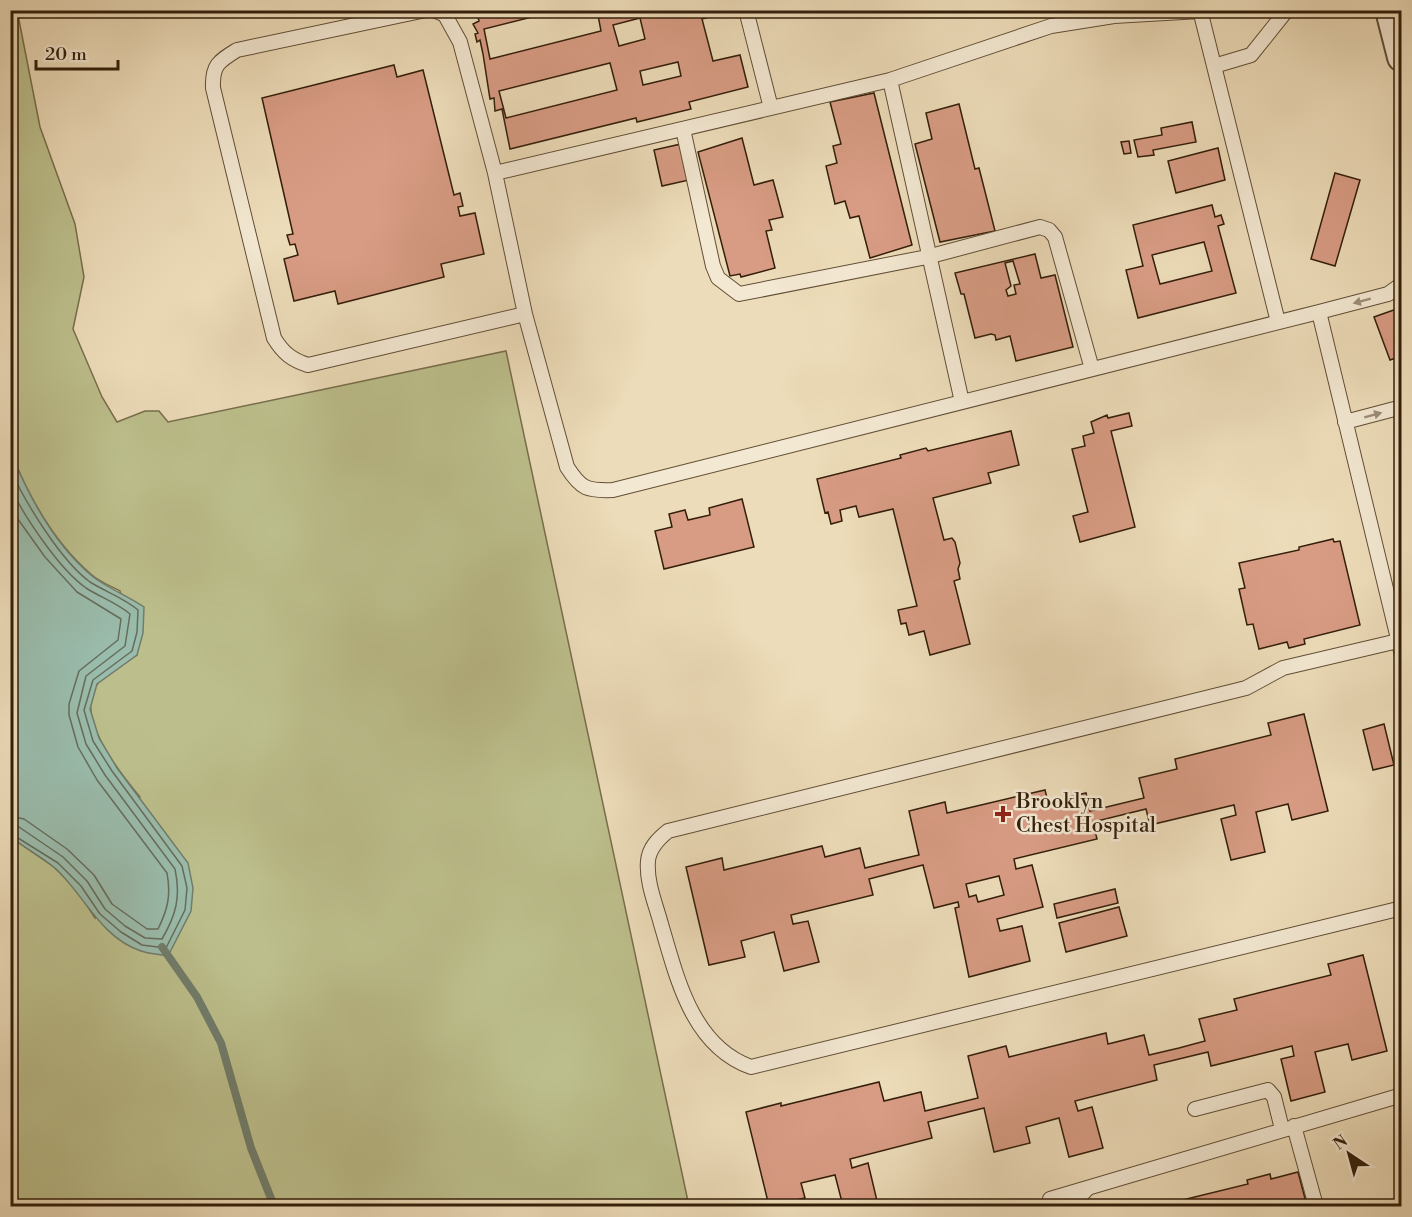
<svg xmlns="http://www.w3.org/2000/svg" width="1412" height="1217" font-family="'Libre Bodoni',serif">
	<rect width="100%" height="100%" fill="#eddcb9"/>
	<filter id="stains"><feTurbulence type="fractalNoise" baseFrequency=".00333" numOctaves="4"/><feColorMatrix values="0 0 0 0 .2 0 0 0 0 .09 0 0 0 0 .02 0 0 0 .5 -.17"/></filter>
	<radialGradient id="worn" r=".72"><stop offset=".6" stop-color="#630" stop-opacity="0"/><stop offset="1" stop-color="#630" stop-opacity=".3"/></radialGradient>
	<path fill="#bcbf8c" stroke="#786e4b" stroke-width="1.5" d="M17,10L40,127L75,224L84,277L73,329L102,397L117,422L145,411H159L168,422L506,351L689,1206H11L10,837L54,867L77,890L95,918L140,797C120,773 71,713 99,682C110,671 124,663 137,655L120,591C111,586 100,582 92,575C55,544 29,497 11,453L10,11Z"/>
	<path fill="#9abcac" stroke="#717d6b" stroke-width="1.5" d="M11,453C29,497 55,545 92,576C107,588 128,596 144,607L143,633L137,655L97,684L90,709L99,738L117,768L188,863L193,888L191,911L168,956C160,954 149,954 141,951C101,938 84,895 56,869C42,857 25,848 11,837Z"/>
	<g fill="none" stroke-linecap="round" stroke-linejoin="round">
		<path stroke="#666d5b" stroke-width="1.5" d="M10,469C25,502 61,561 90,582C106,592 124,598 138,610L137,632L132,651L93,680L84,710L93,741L112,771L182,866L187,888L185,910L166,948L142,945L121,932L100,914L81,886L58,863L10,833
			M10,487C24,516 59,569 86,588C100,597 117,603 130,614L125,646L86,676L77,713L86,744L105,775L175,869C181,897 176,915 162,939L145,938L125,926L105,909L87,881L63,857L19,827L10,825
			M10,508L45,557L77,592L121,619L118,640L79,671L69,704V715L78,747L97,780L167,873C171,895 168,909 158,929H147L112,904L94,875L67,849L24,819L10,816"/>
		<path stroke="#717d6b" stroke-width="8" d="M162,947L197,997L221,1043L251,1148L274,1206"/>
	</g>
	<path fill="#d89c84" stroke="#331e0a" stroke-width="1.5" fill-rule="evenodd" d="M476,10H560L484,29L490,59L601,31L597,10H609L610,14L624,10H708L710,17L702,19L713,61L740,55L748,87L689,102L691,109L637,122L636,118L510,149L502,109L495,111L494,98L490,99L483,54L480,40L477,42L475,34L478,33L473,24L479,21ZM640,18L645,39L619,46L613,25ZM678,62L681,76L643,85L640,71ZM610,63L617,90L506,118L499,91Z
		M394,65L397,77L423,70L454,195L460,193L463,206L458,207L460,216L475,213L484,254L441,264L444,277L338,304L335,291L294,301L284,259L298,255L295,244L290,245L287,235L293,234L262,98Z
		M874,93L912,245L870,258L859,216L850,218L845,201L835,204L826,166L837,163L833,146L841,144L830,102Z
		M959,104L975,169L979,168L995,231L940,242L915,144L932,139L926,113Z
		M1192,122L1196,142L1153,150L1154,155L1138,157L1134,140L1162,135L1161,128Z
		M742,138L754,185L773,180L783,217L769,220L772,230L766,231L775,268L741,277L740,274L730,276L698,152Z
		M1129,141L1131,153L1124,154L1121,142Z
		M681,144L689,180L662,186L654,150Z
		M1218,148L1225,180L1176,193L1168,161Z
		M1335,173L1360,180L1335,266L1311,259Z
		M1212,205L1215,217L1221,215L1224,224L1218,226L1236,293L1138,318L1126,270L1143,266L1133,225ZM1204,242L1212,271L1160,284L1152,255Z
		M1035,254L1041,278L1055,275L1073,347L1016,361L1010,336L996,340L995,335L991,334L975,338L964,294H961L955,273ZM1013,261L1020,284L1014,285L1016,294L1008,296L1006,290L1011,286L1005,263Z
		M1402,307V356L1390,360L1374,317Z
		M1129,413L1132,426L1111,431L1135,527L1080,542L1073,516L1088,512L1072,449L1085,446L1083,436L1094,433L1091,422L1107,415L1108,418Z
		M1011,431L1019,465L988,473L991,483L933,498L944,540L952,538L955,542L960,563L958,569L960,579L954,581L970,644L930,655L924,631L909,635L906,623L901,624L898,610L917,606L893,509L859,517L856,506L840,510L842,521L831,524L828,512L825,513L817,479L901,458L900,455L926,448L928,451Z
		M742,499L754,547L664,569L655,531L672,527L669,514L685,510L688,520L710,515L709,508Z
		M1333,539L1334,542L1340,541L1360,625L1304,639L1305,644L1289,648L1287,642L1259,649L1253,624L1247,625L1239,589L1245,588L1239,563L1299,550V547Z
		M1304,714L1328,811L1292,820L1288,804L1256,812L1265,852L1231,860L1221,819L1236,815L1234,805L1150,825L1146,809L1093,822L1097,839L1014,859L1016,869L1032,865L1043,907L997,919L1000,931L1022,926L1030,961L969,977L955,908L959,907L958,902L934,908L923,865L869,879L873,895L791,915L793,924L808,921L819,962L784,971L774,932L741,941L745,957L709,965L686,867L722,858L724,870L822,846L825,857L860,848L865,868L893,861L919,855L909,811L945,802L947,813L1045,790L1048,802L1086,793L1090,811L1144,798L1139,778L1177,769L1175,759L1271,735L1268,723ZM999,876L1004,895L978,902L976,895L969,897L966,884Z
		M1384,724L1394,765L1373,770L1363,730Z
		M1115,889L1118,903L1057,918L1054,904Z
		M1119,907L1127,936L1066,952L1059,923Z
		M1363,955L1387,1051L1352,1060L1348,1044L1315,1052L1325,1092L1291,1101L1281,1059L1294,1056L1292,1046L1211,1066L1208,1052L1154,1065L1157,1080L1075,1101L1078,1111L1092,1107L1103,1148L1069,1157L1059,1118L1026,1127L1030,1143L994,1152L984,1108L928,1122L932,1138L850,1159L852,1168L868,1163L878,1205L843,1206L835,1175L801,1183L805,1198L769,1206L746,1112L781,1103V1106L879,1082L884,1101L921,1092L925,1111L978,1098L968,1056L1006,1046L1009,1057L1106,1033L1108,1044L1144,1035L1149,1055L1179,1048L1205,1041L1199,1019L1237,1010L1234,999L1331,975L1328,964Z
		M1298,1172L1307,1206H1158L1248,1184L1247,1180L1270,1174L1271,1179Z"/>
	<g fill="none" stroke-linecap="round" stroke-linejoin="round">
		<g stroke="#624e36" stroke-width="16">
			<path id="service" d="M426,10L237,50C219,61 212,65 213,88L274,338C283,353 292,360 308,365L525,314
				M434,10L445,15L460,42L495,173L525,314L567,467C581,489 587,491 613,490L1319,312L1388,294L1402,284
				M746,10L771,108
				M1200,10L1278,322
				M1214,66L1251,55L1287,10
				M890,80L962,402
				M683,129L713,266L718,278L739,294L927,257L1040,227L1049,230L1055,237L1092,369
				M495,173L890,80L1051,26L1114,16L1200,11
				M1319,312L1402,655
				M1345,422L1402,407
				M1398,641L1283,668L1246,688L668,831C658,839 649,848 648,861C646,882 656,905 661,924C677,978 692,1046 751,1067L1402,908
				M1195,1109L1268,1090L1274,1097L1282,1129
				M1294,1126L1316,1206
				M1050,1199L1402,1095
				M1071,1206L1088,1188"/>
		</g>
		<g stroke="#624e36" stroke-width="32">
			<path id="minor" d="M1390,10L1402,57"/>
		</g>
		<use href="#service" stroke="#f3e8d2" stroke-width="14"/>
		<use href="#minor" stroke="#f3e8d2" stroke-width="28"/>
	</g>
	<defs><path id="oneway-solid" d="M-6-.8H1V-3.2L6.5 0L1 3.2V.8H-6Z" transform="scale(1.5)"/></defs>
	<g fill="#9d8d78">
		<use href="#oneway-solid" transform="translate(1362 301) rotate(165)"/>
		<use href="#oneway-solid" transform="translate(1373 415) rotate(-15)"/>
	</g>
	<path fill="#8f2418" stroke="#f3e8d2" stroke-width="2" d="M1000 805h6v6h6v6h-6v6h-6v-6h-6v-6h6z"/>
	<g text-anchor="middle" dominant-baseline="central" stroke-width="5" stroke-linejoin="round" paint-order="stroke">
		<g font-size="21" fill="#331e0a" stroke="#f3e8d2" text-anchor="start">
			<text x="1016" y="802">Brooklyn<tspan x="1016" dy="24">Chest Hospital</tspan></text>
		</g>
	</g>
	<rect width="1412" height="1217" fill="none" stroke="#eddcb9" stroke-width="36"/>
	<rect x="12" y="12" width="1388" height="1193" fill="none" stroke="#331e0a" stroke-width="3"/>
	<rect x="18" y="18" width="1376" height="1181" fill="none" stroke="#331e0a" stroke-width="1.5"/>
	<g transform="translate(1349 1154) rotate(324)" stroke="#f3e8d2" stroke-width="4.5" paint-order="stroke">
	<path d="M0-4.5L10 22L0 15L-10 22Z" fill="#331e0a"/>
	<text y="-9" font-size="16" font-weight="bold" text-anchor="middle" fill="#331e0a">N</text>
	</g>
	<path d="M36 60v9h82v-9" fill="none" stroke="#331e0a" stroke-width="3"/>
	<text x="45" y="60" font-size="18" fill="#331e0a" stroke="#f3e8d2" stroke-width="4.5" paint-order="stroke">20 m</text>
	<rect width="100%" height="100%" filter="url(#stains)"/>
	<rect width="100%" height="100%" fill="url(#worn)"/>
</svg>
